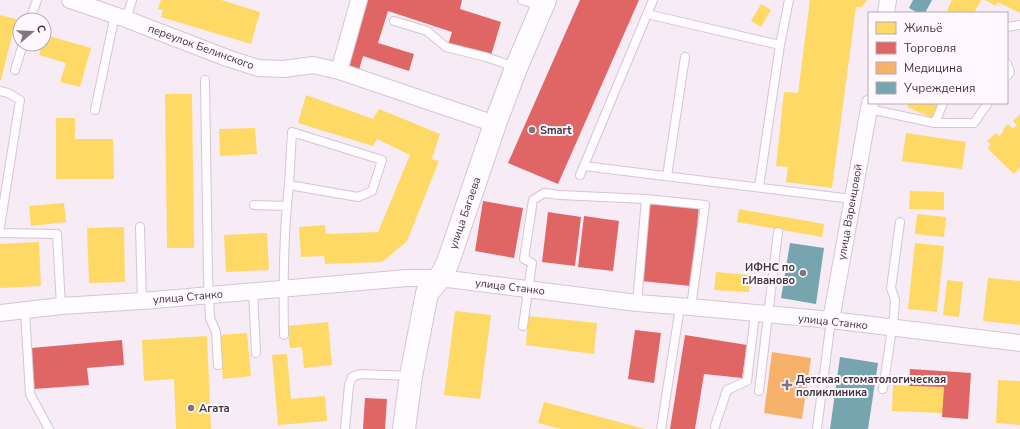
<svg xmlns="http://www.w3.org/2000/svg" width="1020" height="429" font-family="'Nunito Sans',sans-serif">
	<rect width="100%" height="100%" fill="#f7ebf6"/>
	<path fill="#ffd966" d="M161,0H221L260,12L251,44L161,17L163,10L158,9Z
		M810,0H867L862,7H856L832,188L786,182L788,167L776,166L784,92L798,93Z
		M952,0H981L974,13H946Z
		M985,0H1020V13L998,2L996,6Z
		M761,4L771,10L761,27L751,21Z
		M0,15L16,19L1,80H0Z
		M45,35L91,48L80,87L60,82L66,63L39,55L42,44H44Z
		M165,94H192L194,248H167Z
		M306,95L373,119L379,109L440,134L432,159L439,161L407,241L382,262L325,264L324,256L301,257L299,227L325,225L326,234L378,232L410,155L377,139L373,146L298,123Z
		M909,103H939L932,118L907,107Z
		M1020,114V167L1014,174L987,148L991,145L987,141L996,133L999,136L1004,131L1002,130L1008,124L1013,129L1017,125L1013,121Z
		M56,118H75V139H113L114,179H56Z
		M255,128L257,154L220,156L219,129Z
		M906,133L966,142L962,169L902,161Z
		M910,191L944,192V210L909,209Z
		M64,203L66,222L31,226L29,206Z
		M739,209L824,224L822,237L737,222Z
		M917,214L946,217L944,237L915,234Z
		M124,227L125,282L89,283L87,228Z
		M267,233L269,270L226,272L224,235Z
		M39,242L41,286L0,288V244Z
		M915,243L944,246L937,312L908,309Z
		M716,272L750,275L749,292L714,290Z
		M988,278L1020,281V325L983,321Z
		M947,280L963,282L959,317L943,315Z
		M455,311L491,315L480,399L444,395Z
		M528,316L597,323L594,354L526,345Z
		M328,322L332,365L304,368L302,347L290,348L287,326Z
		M247,333L251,376L223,379L219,335Z
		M207,336L211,429H176L174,379L144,381L142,340Z
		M287,354L291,399L325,396L327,421L278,425L272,355Z
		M998,380L1020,381V425L996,423Z
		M893,385L944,387L943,413L892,411Z
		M544,402L645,429H561L538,423Z"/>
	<path fill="#e06666" d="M363,0H462L460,9L501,22L490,59L448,45L452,32L388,11L378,43L414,54L409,71L363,56L359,70L343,65Z
		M580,0H639L558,184L508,163Z
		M483,201L523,208L514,258L475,251Z
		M649,201L699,206L691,286L641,281Z
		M548,212L581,217L575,266L542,262Z
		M584,216L619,221L613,271L578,267Z
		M635,330L661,333L654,383L628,379Z
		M685,335L747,345L742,378L704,374L695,429H670Z
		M122,340L124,365L87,368L89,385L34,389L31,348Z
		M910,369L971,373L968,419L942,417L944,387L909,386Z
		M365,398L387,399L385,429H363Z"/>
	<path fill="#f6b26b" d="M772,352L811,358L802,419L764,413Z"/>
	<path fill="#76a5af" d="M913,0H932L925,13H918L909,8Z
		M790,243L824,248L816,304L781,298Z
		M840,357L878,363L868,429H830Z"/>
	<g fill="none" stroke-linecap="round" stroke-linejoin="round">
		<g stroke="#d2c7d1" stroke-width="10">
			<path id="lane" d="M522,0L541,6
				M647,14L780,45
				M126,19L132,0
				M30,20L37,0
				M394,21L427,31L446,47L486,57L515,67
				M1007,27L1020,25
				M1007,64L1010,72L1007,76
				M15,70L23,44
				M205,80L208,276L210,318L216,332L218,365
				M0,91L8,93L20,100L0,227
				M943,103L935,123H974L988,103
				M869,109L935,123
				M95,110L115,15
				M584,166L852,199
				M580,175L653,0
				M667,176L685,57
				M759,187L780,45L789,0
				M254,205L286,206
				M140,227L142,301
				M0,233L57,234L61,306
				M253,291L256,353
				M637,303L646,199
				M25,311L30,394L49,429
				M523,326L532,263L524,259L533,200L544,193L560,195L646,199L705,205L691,307
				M284,335C283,285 283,235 289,185L358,197L372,191L382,160L292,132L289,185
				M883,389L894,315L895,300L891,288L900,222
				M759,391L778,232
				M715,426L727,390L747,381L755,314
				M345,429L349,385L352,377L360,374L410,376
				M661,429L680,307
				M817,429L831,320"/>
		</g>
		<g stroke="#d2c7d1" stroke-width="18">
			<path id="street" d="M70,0L126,19L227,58L258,68L284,69L313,65L339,71L495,124
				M886,13L888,0
				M339,71L359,0
				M0,313L61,306L142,301L407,278H440L637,303L691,307L831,320L1020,343
				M831,320L870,103"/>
		</g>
		<g stroke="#d2c7d1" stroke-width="24">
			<path id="secondary" d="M404,429L411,376L427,293L440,278L448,262L495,124L516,68L545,0"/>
		</g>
		<use href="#lane" stroke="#fefcfe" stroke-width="8"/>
		<use href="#street" stroke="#fefcfe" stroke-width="16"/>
		<use href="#secondary" stroke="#fefcfe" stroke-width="22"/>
	</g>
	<g fill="#80757f" stroke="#fff9fe" stroke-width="1.5">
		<circle cx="532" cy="130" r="4"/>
		<circle cx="803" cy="273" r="4"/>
		<path d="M785 379h4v4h4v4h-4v4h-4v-4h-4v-4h4z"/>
		<circle cx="191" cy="408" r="4"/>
	</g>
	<g text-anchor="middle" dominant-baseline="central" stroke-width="4" stroke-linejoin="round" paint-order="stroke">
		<g font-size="11" fill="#40353f" stroke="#fff9fe">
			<text transform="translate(201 47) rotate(20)">переулок Белинского</text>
			<text transform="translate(850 212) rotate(-80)">улица Варенцовой</text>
			<text transform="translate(465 213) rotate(-71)">улица Багаева</text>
			<text transform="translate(510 287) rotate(7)">улица Станко</text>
			<text transform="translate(188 297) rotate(-5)">улица Станко</text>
			<text transform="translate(833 322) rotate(6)">улица Станко</text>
		</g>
		<g font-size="11" font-weight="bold" fill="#40353f" stroke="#fff9fe" text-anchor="start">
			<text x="540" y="130">Smart</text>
			<text x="795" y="267" text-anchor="end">ИФНС по<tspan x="795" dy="13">г.Иваново</tspan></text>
			<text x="796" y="379">Детская стоматологическая<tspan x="796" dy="13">поликлиника</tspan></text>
			<text x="199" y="408">Агата</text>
		</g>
	</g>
	<rect x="868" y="12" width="140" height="92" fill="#fff9fe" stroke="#b3abb2"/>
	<rect x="876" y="22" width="20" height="12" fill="#ffd966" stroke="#b3abb2"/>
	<text x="904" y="32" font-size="12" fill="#40353f">Жильё</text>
	<rect x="876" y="42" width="20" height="12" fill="#e06666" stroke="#b3abb2"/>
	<text x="904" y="52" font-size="12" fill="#40353f">Торговля</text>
	<rect x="876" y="62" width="20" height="12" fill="#f6b26b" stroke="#b3abb2"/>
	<text x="904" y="72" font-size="12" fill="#40353f">Медицина</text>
	<rect x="876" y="82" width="20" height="12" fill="#76a5af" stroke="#b3abb2"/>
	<text x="904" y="92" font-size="12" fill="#40353f">Учреждения</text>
	<g transform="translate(32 32) rotate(71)"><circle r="19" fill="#fff9fe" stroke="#b3abb2"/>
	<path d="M0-3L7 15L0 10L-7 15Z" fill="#80757f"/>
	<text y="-6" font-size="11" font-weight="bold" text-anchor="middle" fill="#40353f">С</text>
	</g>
</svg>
